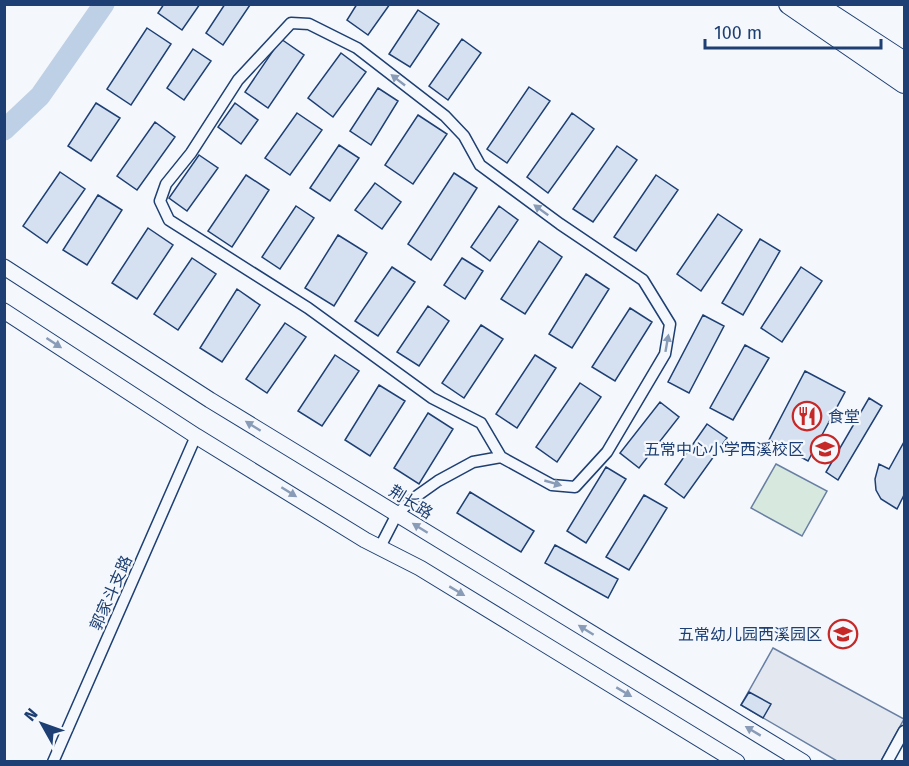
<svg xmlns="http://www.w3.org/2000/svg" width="909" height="766" font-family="'Fira Sans','Noto Sans SC',sans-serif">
	<rect width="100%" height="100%" fill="#f4f7fb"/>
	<path fill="#d7e8df" stroke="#687fa3" stroke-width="1.5" d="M776,464L827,491L802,536L751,508Z"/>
	<path fill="#e3e8f0" stroke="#687fa3" stroke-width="1.5" d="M773,648L904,719L881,761H837L741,705Z"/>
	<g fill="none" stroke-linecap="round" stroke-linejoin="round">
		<path stroke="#bed0e5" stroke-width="21" d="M4,130L40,96L104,4"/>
	</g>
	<path fill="#d5e0f0" stroke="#1d3f73" stroke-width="1.5" d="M164,4H200L182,30L158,13Z
		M225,4L250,5L223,45L206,33Z
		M357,4H390L368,35L347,20Z
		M418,10L439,24L410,67L389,54Z
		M147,28L171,44L131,105L107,89Z
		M281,39L304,55L268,108L245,92Z
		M462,39L481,53L448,100L429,86Z
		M193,49L211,61L184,100L167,88Z
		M341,53L366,72L333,117L308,98Z
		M529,87L550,101L507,163L487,149Z
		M378,88L398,101L371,145L350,131Z
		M96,103L120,118L91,161L68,146Z
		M235,103L258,120L241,144L218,127Z
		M297,113L322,130L290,175L265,158Z
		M572,113L594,129L548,193L527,177Z
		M418,115L447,134L413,184L385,165Z
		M155,122L175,137L137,190L117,176Z
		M339,145L359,158L330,201L310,188Z
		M617,146L637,160L593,222L573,209Z
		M199,155L218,168L187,211L169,198Z
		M60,172L85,189L47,243L23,226Z
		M454,173L477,188L431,260L408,244Z
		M246,175L269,190L232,247L208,231Z
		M656,175L678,190L636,251L614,237Z
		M375,183L401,202L382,229L355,210Z
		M98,195L122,210L87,265L63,250Z
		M296,206L314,218L280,269L262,257Z
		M499,206L518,220L490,261L471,247Z
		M718,214L742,230L701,291L677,274Z
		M148,228L173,245L137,299L112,283Z
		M338,235L367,253L334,306L305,288Z
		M760,239L780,251L743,315L722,303Z
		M539,241L562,257L525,314L501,299Z
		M192,258L216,274L178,330L154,314Z
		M462,258L483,271L465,299L444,285Z
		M392,267L415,282L378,336L355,321Z
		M801,267L822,281L782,342L761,328Z
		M586,274L609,289L572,348L549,334Z
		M237,289L260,305L222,362L200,348Z
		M428,306L449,321L419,366L397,352Z
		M630,308L652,322L615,381L592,367Z
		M703,315L724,326L689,393L668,382Z
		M285,323L306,337L267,393L246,379Z
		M481,325L503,339L464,398L442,383Z
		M745,345L769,358L733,420L710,408Z
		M335,355L359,371L322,426L298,411Z
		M535,355L556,368L517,428L496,414Z
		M805,371L845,392L808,461L769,440Z
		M580,383L601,397L557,462L536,447Z
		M379,385L405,401L370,456L345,440Z
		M869,398L882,406L838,480L826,472Z
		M660,402L679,417L639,468L620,453Z
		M428,413L453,429L419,484L394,468Z
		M707,424L727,438L684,498L665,484Z
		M904,442V495L897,509L881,499L876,490L875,479L879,464L889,469Z
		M606,467L626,479L586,543L567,531Z
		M470,492L534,531L521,552L457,513Z
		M644,495L667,508L629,570L606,557Z
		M555,545L618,579L608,598L545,563Z
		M749,692L771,704L763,718L741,705Z"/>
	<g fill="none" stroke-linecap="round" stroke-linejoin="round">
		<g stroke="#1d3f73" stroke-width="13">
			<path id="minor" d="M380,547L397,514L414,498L438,481L473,462L501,457L552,485L575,487L607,452L665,354L670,324L643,280L560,224L480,165L464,136L445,116L357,48L309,24L291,23L238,80L191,153L166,184L160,201L169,220L308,308L432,398L481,423L501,457
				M53,762L196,436
				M887,762L904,731"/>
		</g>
		<g stroke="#1d3f73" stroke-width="17">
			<path id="secondary" d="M4,267L210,400L803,762
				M4,311L196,436L365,540L420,568L737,762"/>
		</g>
		<g stroke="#1d3f73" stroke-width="22">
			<path id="motorway" d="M789,4L904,83
				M815,4L904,62"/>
		</g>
		<use href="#minor" stroke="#f4f7fb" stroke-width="10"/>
		<use href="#secondary" stroke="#f4f7fb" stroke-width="15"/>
		<use href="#motorway" stroke="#f4f7fb" stroke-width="20"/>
	</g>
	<defs><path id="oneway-solid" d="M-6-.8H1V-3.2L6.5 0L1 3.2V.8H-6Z" transform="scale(1.5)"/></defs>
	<g fill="#889bb7">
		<use href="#oneway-solid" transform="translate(398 80) rotate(-142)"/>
		<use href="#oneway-solid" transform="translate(541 210) rotate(-144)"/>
		<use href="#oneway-solid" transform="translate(54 343) rotate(33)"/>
		<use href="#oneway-solid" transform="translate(667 343) rotate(-80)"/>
		<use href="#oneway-solid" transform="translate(253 426) rotate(-148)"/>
		<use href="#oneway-solid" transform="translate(553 483) rotate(16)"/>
		<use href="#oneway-solid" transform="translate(289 492) rotate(32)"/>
		<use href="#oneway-solid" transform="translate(420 528) rotate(-148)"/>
		<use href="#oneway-solid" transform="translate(457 591) rotate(31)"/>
		<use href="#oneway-solid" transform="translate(586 630) rotate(-148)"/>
		<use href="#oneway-solid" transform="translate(624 692) rotate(31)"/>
		<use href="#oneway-solid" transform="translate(753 731) rotate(-149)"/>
	</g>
	<defs>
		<g id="restaurant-ring" transform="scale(1.5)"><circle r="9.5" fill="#f4f7fb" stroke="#c62828" stroke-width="1.5"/><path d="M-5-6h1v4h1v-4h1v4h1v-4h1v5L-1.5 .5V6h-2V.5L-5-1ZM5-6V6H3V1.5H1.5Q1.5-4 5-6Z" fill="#c62828"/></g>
		<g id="school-ring" transform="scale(1.5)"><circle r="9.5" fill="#f4f7fb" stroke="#c62828" stroke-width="1.5"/><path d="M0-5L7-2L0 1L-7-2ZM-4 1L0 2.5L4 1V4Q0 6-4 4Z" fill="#c62828"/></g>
	</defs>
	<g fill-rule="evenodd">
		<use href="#restaurant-ring" x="807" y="416"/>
		<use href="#school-ring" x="825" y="449"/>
		<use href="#school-ring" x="843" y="634"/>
	</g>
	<g text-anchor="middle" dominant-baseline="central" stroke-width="4.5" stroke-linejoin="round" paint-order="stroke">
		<g font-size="16" fill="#1d3f73" stroke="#f4f7fb" text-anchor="end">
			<text x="828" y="416" text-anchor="start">食堂</text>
			<text x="804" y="449">五常中心小学西溪校区</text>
			<text x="822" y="634">五常幼儿园西溪园区</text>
		</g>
		<g font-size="16" fill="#1d3f73" stroke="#f4f7fb">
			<text transform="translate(411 502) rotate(32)">荆长路</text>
			<text transform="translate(111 593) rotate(-66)">郭家斗支路</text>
		</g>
	</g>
	<rect width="909" height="766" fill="none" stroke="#1d3f73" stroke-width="12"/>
	<g transform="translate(42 724) rotate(310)" stroke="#f4f7fb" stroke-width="4.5" paint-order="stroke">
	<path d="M0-4.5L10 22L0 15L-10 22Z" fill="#1d3f73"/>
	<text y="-9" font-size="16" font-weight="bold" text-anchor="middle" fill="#1d3f73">N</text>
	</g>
	<path d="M705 39v9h176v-9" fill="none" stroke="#1d3f73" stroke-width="3"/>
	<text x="714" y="39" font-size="18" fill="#1d3f73" stroke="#f4f7fb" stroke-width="4.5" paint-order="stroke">100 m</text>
</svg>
